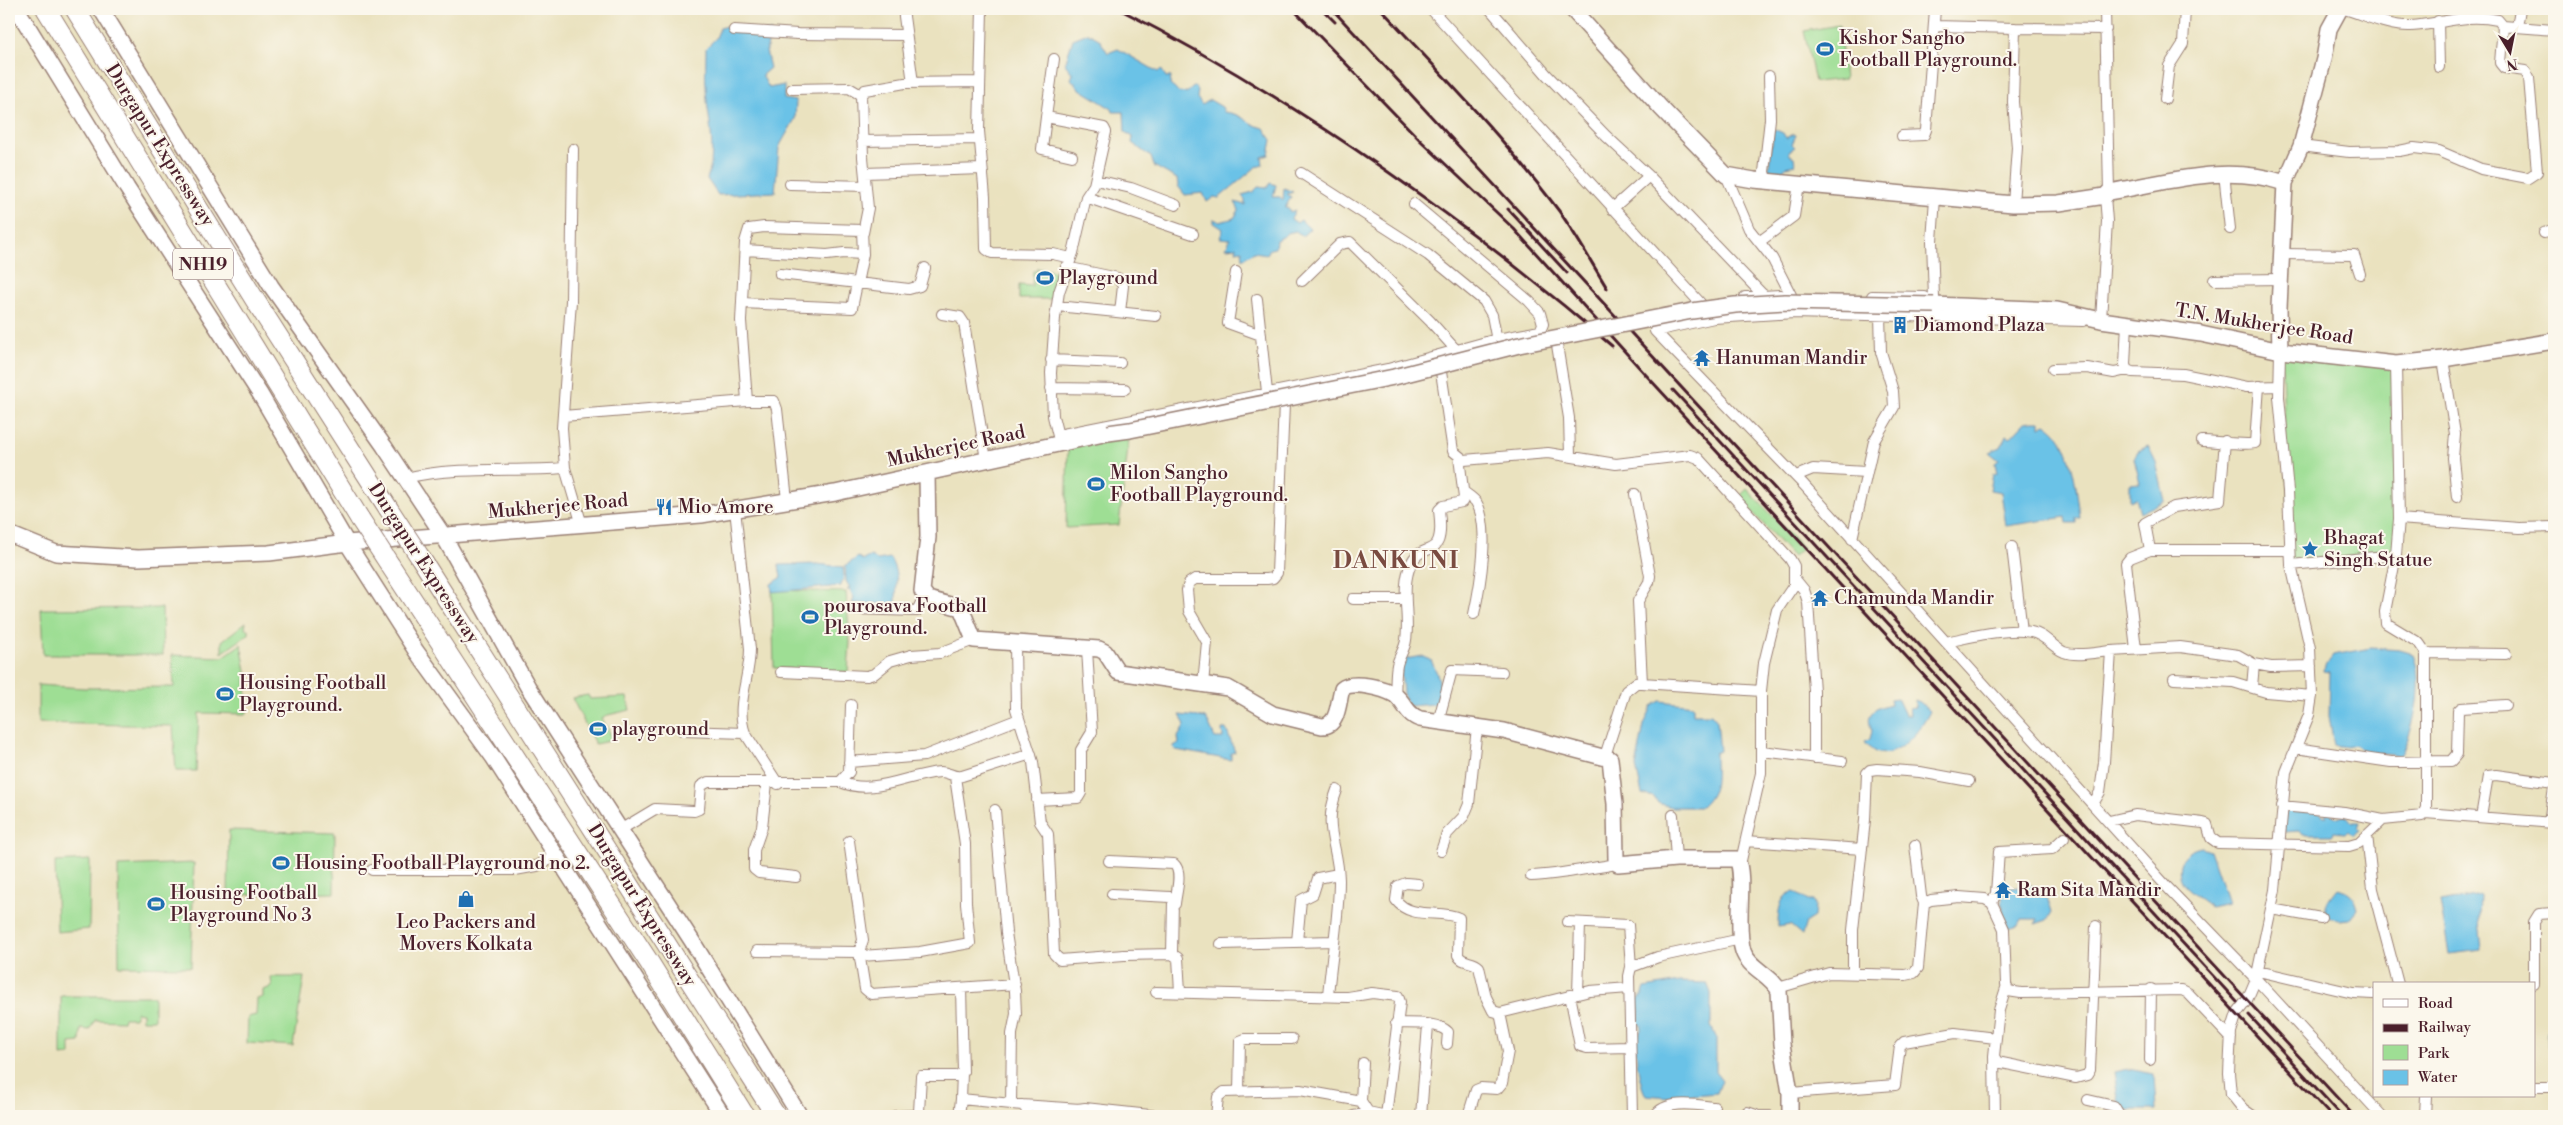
<svg xmlns="http://www.w3.org/2000/svg" width="2563" height="1125" font-family="'Libre Bodoni',serif">
	<rect width="100%" height="100%" fill="#fbf7ec"/>
	<filter id="ink" filterUnits="userSpaceOnUse"><feTurbulence type="fractalNoise" baseFrequency=".02" numOctaves="2"/><feDisplacementMap in="SourceGraphic" scale="10" xChannelSelector="R" yChannelSelector="G"/><feConvolveMatrix kernelMatrix="1 2 1 2 8 2 1 2 1" color-interpolation-filters="sRGB"/></filter>
	<filter id="wash" filterUnits="userSpaceOnUse"><feTurbulence type="fractalNoise" baseFrequency=".0096" numOctaves="4" result="noise"/><feDisplacementMap in="SourceGraphic" scale="20" xChannelSelector="R" yChannelSelector="G"/><feGaussianBlur stdDeviation="1.12" result="paint"/><feColorMatrix in="noise" values="0 0 0 0 0 0 0 0 0 0 0 0 0 0 0 0 0 1.4 0 .05"/><feComposite in="paint" operator="in"/></filter>
	<g filter="url(#wash)">
		<rect width="100%" height="100%" fill="#eae2bf"/>
		<path fill="#9ede94" stroke="#747e60" d="M1839,25L1845,79L1815,82L1804,31Z
			M1037,268L1059,272L1052,299H1019V285L1032,286L1033,271H1037Z
			M2281,351L2396,364V555L2291,565Z
			M1130,430L1119,525L1066,528L1068,442Z
			M1747,489L1803,548L1793,557L1739,497Z
			M772,590L846,592L850,642L848,672L774,668Z
			M162,608L163,655H43L41,609Z
			M246,622L245,629H249V634L222,653V641Z
			M241,644L246,671L247,714L199,713L196,771H176L173,726L38,723V685L84,688L174,687L172,655L223,657Z
			M588,695L590,699L627,697L630,710L608,715L602,718L614,740L595,744L572,698Z
			M229,830L335,833L334,893L228,895Z
			M90,860L89,929L57,932L55,862Z
			M194,863L191,967L119,966L118,866Z
			M271,977H304L293,1046L247,1043L248,1017L256,1015L257,999L263,997V990L272,987Z
			M61,996H154V1020H142V1013L136,1012L135,1018H124L123,1021L95,1020L90,1030L81,1029L80,1042L70,1043V1055L61,1056Z"/>
		<path fill="#6ac2e7" stroke="#5a7089" d="M726,26L730,31L771,32L766,51L770,68L762,75L769,88L784,85V99L796,101L795,119L779,147L775,192L718,195L707,179C718,148 707,118 706,87C705,74 706,61 706,48L716,38L720,28Z
			M1088,33L1099,39L1108,53L1118,49L1158,72L1161,69L1166,77H1171L1170,85L1180,93L1188,92L1194,86L1198,91L1197,98L1202,105L1210,100L1222,107L1224,112C1244,114 1246,124 1264,128L1272,140L1269,155L1262,157L1263,165L1256,167L1219,198L1214,197L1207,202L1203,193L1185,195L1178,186L1177,179L1154,166L1151,157L1132,143L1133,137L1125,132L1124,112H1113L1112,109L1080,89L1071,79L1073,74L1065,64L1073,39Z
			M1774,129L1783,133L1786,138L1794,134L1796,135L1792,144L1795,147L1789,151L1790,155L1794,157L1795,165L1785,167L1782,176L1768,173Z
			M1270,183L1276,185L1273,197H1280L1283,200L1284,188L1293,192L1287,194L1291,197L1285,208L1289,209L1290,212L1295,210L1291,219L1297,223L1301,220L1310,229L1302,236L1296,231L1287,233L1283,237L1276,240L1275,248L1270,249L1267,254L1254,252L1243,259L1242,250L1236,251L1237,247L1226,248L1230,239L1220,238L1223,229L1214,223V219L1220,222L1234,218L1239,210L1235,202L1245,205V200L1242,195L1253,192L1258,187L1267,188Z
			M2032,421H2040V427L2046,424C2072,437 2077,491 2080,518H2076V523H2067L2066,517L2006,526L2001,492L1990,490L1993,474L1997,473L1995,463L1999,460L1989,452L2001,447L2006,435L2010,438L2025,422Z
			M2148,446L2156,462L2165,501L2140,513L2136,498L2130,501V484L2140,483L2134,458L2138,451Z
			M871,556L877,560L890,558C900,577 896,584 896,604L893,602L890,604L852,603L854,598L850,590H847L850,588L846,581L845,566L858,557L863,560Z
			M817,564L843,567L844,576L841,586L772,592L771,584L781,578L779,565Z
			M2371,648L2400,650L2413,654C2425,681 2414,732 2400,756L2375,753L2367,755L2355,745L2347,747L2334,745L2329,716L2330,672L2324,671L2325,665L2333,655Z
			M1422,656L1431,660C1440,679 1442,684 1436,704L1409,706L1403,694L1400,660Z
			M1897,698L1905,715H1910L1909,708L1915,707V700L1920,702L1930,711C1921,732 1885,774 1865,742L1870,739L1872,730C1864,713 1875,708 1891,704L1890,699Z
			M1660,701L1693,705V714H1711L1717,721L1720,751L1715,753C1715,775 1719,791 1701,807H1671L1658,803L1654,797L1642,794L1636,767L1644,725L1652,706Z
			M1180,715L1206,718L1215,738H1223L1222,729H1226L1235,752L1231,753V760L1176,750L1172,747L1179,743L1178,737L1185,725Z
			M2290,810L2318,812L2323,816H2326L2323,811H2329L2334,816L2339,818L2346,815L2352,822H2360L2358,828L2360,830L2353,835L2348,830L2345,833L2334,832L2331,835H2306L2298,831L2285,832V813Z
			M2202,847L2210,850L2228,903L2210,907C2203,900 2192,893 2185,886C2172,870 2183,849 2202,847Z
			M2030,885C2044,889 2048,897 2052,912L2047,920L2035,924L2038,919H2021L2018,925L2008,928L2003,914L2002,888Z
			M2337,888C2350,891 2355,896 2358,909L2350,919L2339,920L2327,916C2323,904 2330,897 2337,888Z
			M1794,892L1808,901H1813L1815,905L1814,917L1806,922L1802,935L1790,925L1778,927C1778,914 1779,894 1794,892Z
			M2480,895L2479,920L2482,950L2449,954L2440,902Z
			M1679,982L1707,983L1711,993V1026L1716,1037V1072L1722,1080L1717,1093L1668,1097L1646,1095C1640,1089 1633,1044 1637,1037C1639,1033 1641,1031 1642,1026L1638,1024L1639,1010L1635,1002L1642,996L1645,988Z
			M2554,1026V1048L2548,1047L2547,1031Z
			M2128,1069L2154,1074L2156,1110H2120L2114,1072Z"/>
	</g>
	<g filter="url(#ink)">
		<g fill="none" stroke-linecap="round" stroke-linejoin="round">
			<g stroke="#9a8075" stroke-width="12">
				<path id="street" d="M903,9L913,83
					M982,9L979,131L985,197L986,249L992,253L1053,254L1071,258
					M1431,9L1714,318L1794,313L2083,321
					M1490,9L1547,75L1606,136L1649,176L1764,296
					M2105,9L2109,192
					M2438,21L2439,67
					M1935,26L2015,28L2013,102L2017,147L2013,204
					M2503,26L2554,30
					M2517,27L2520,9
					M2015,28L2106,29
					M734,30L798,34L905,35
					M1054,59L1046,117L1104,128L1106,132L1094,185L1086,197L1073,253L1059,292L1055,318L1051,373L1053,416L1060,444L1063,446
					M792,89L849,88L861,95
					M2165,99L2169,66L2183,44L2185,9
					M1046,117L1042,149L1072,156
					M1902,136L1924,135L1926,130L1935,9
					M862,141L979,139
					M2301,146L2349,152L2399,151L2414,148L2439,151L2481,169L2528,178L2537,172L2529,78L2525,71L2504,68L2500,63L2503,26L2498,20C2464,13 2443,24 2411,26C2389,27 2365,15 2344,9
					M573,149L571,301L562,428L565,468L582,525
					M865,173L982,169
					M1301,173L1428,255L1484,301L1492,315L1498,346
					M2224,173L2230,229
					M1726,175L1749,229L1772,258L1791,295
					M1096,180L1131,188L1176,205
					M1767,182L1764,172L1770,119L1769,76
					M790,184L866,186
					M1086,197L1193,234
					M1612,209L1649,176
					M863,233L868,208L863,157L861,95L865,90L905,83L979,82
					M2544,233L2554,229
					M1759,242L1794,216L1799,184
					M745,250L827,255L844,253L863,254
					M2282,254L2354,255L2360,274
					M1066,267L1118,278L1123,286L1120,312
					M1236,272L1228,323L1261,335
					M780,274L909,289L920,286L925,268
					M2214,280L2281,279
					M1302,281L1340,244L1350,242L1430,321L1457,351
					M1872,296L1925,297
					M1745,297L1780,295
					M1934,298L1932,241L1935,198
					M1257,299L1267,392
					M742,303L852,308L863,254L862,230L764,227L749,229L745,242L741,321L747,401
					M1057,306L1156,316
					M942,314L960,317L964,323L986,460
					M1714,318L1655,331L1804,485L2168,888L2256,979L2382,1116
					M2101,320L2107,221L2105,196
					M2127,323L2125,365L2127,370L2132,372L2183,374L2247,387L2279,386
					M1557,345L1569,418L1570,455
					M2280,351L2279,397L2288,491L2291,565L2396,555L2399,519
					M2443,359L2455,434L2453,458L2457,497
					M1051,360L1120,363
					M2396,364L2399,519L2519,528L2554,527
					M2053,369L2087,368L2114,373L2127,370
					M1441,372L1453,451L1464,460L1548,453L1616,464L1690,455L1698,458L1790,559L1794,566V585L1777,610L1764,663L1761,691V773L1740,865
					M1051,388L1125,389
					M563,416L747,401H774L777,409L787,500
					M1058,435L1388,369L1497,339L1540,331L1543,324L1540,313L1529,301L1414,204
					M2202,441C2214,441 2247,446 2255,443L2259,386
					M1796,476L1813,469L1866,472
					M405,478C457,466 512,472 565,468
					M1464,492C1468,495 1473,498 1476,502C1491,526 1480,587 1474,614
					M1635,494L1650,576L1649,582L1638,601L1642,683L1761,691
					M735,509L750,649C750,677 735,706 745,733L778,784
					M1852,539L1874,441L1894,407L1893,391L1881,352L1880,315
					M2012,547L2022,631
					M2150,550L2145,523L2174,507L2220,500L2225,441
					M1795,579L1804,590L1808,602L1814,691V758
					M1353,599H1405
					M853,609L917,611L924,596
					M1946,642C1970,637 2007,627 2031,632C2045,634 2052,647 2064,652C2077,657 2097,652 2111,651
					M1015,644L1016,709L1033,762L1040,822L1048,834L1054,954L1060,960L1124,955L1172,954L1178,958L1180,992
					M2136,649L2126,563L2130,558L2150,550H2290
					M2426,653L2506,654
					M781,672L867,676L874,674L890,661L911,655L940,653L974,640
					M2174,679L2233,682L2266,692L2312,696
					M1203,684L1207,642L1189,611L1187,590L1189,583L1195,579H1267L1273,578L1277,573L1284,404
					M2252,687L2254,664
					M1395,695C1396,685 1395,675 1397,665C1399,656 1405,649 1406,640C1410,615 1400,588 1411,564C1421,539 1446,565 1439,510L1443,506L1462,502L1464,498L1459,457
					M1438,722L1452,670L1502,672
					M683,731L745,733
					M2296,748L2391,762L2451,761L2457,754L2458,711L2461,708L2505,705
					M1762,751L1842,761
					M1605,756L1626,691L1636,683H1642
					M849,762L924,756L1019,719
					M840,782C874,796 906,775 940,772C948,771 953,778 962,776L1031,754
					M767,783L762,827L754,850V869L759,873L796,877
					M1037,800L1078,798L1081,793V750L1092,732L1087,649
					M2093,804L2100,792L2104,762L2111,651L2180,647L2238,655L2254,664L2271,667L2311,666
					M2282,806L2344,812L2383,820
					M995,810L1006,933L1015,991L1016,1014L1012,1034L1011,1104
					M2425,813L2554,823
					M1673,815L1676,859
					M2481,817L2488,776L2496,775L2554,783
					M2109,821L2135,815L2203,823L2207,824L2211,838L2218,843L2349,846L2359,843L2383,820L2422,816L2426,808V653L2419,643L2386,623L2385,612L2396,555
					M2549,823L2554,787
					M620,830L655,809L694,811L699,809L701,786L708,782H840L849,772L851,705
					M2367,835L2373,889L2398,984
					M849,841L863,940L859,952
					M1746,841L1862,849
					M1915,845L1921,896L1924,903
					M1441,851L1447,834L1464,816L1469,804L1477,727
					M1109,861L1174,864C1183,872 1176,892 1175,904
					M372,870H515L537,866L557,855
					M1531,876C1561,875 1588,868 1618,864
					M1418,884L1406,883L1398,886L1396,900C1410,920 1441,909 1459,918L1458,955C1462,964 1473,960 1479,967L1486,997L1493,1011L1500,1013L1590,991L1629,988
					M1112,894L1170,897L1173,900L1172,954
					M1992,903L1996,893L1999,852L2052,849L2064,838
					M2271,909L2321,918
					M1567,922L1628,925L1631,967
					M1297,941L1301,900L1313,894L1318,878L1338,874
					M1221,944L1334,941
					M757,951L859,952L865,989L871,994L1015,984
					M861,956L920,952L970,943L966,903L965,844L955,777
					M2258,971L2353,993L2374,994
					M1853,973V930L1865,820L1867,773L1870,770L1877,769L1920,772L1969,781
					M2534,984V922L2539,914L2554,913
					M1778,988L1829,973L1905,975L1914,973L1918,968L1924,903L1931,900L1959,897L1985,899L1992,903L2004,929L2006,984L2008,991L2021,993L2182,990L2188,993L2231,1038
					M2006,988L1999,1010L1994,1056L1997,1062L2076,1078L2087,1075L2090,1070L2096,926
					M1156,992L1348,997L1372,993L1398,996L1400,1002L1386,1116
					M1578,994L1580,923
					M1570,995L1580,1046L1587,1048L1630,1047
					M1328,996C1331,958 1339,919 1339,880C1338,843 1322,829 1337,790
					M1396,1023C1411,1024 1437,1021 1448,1032L1447,1044
					M1994,1056L1995,1116
					M2150,1060L2151,989
					M962,1073L961,1099L1022,1105L1027,1109L1026,1116
					M2534,1087H2554
					M1239,1092L1240,1041L1245,1039H1292
					M1790,1093L1895,1085L1900,1046L1904,1042L1955,1033L1995,1038
					M2088,1100L2114,1106L2120,1116
					M1361,1101L1363,1063
					M1022,1105L1080,1109
					M895,1116L916,1115L919,1112L921,1076H957L963,1072L961,988
					M959,1116L961,1099
					M1076,1116L1078,1109L1085,1108L1159,1116
					M1216,1116L1218,1097L1224,1092L1300,1090L1361,1101L1368,1112L1387,1116
					M1354,1116L1370,1113
					M1421,1116L1428,1025
					M1468,1116L1476,1090L1481,1088L1497,1089L1502,1083L1508,1051L1500,1013
					M1632,1116L1629,976L1631,967L1658,957L1741,939
					M1655,1116C1665,1099 1697,1105 1714,1107
					M1745,1116L1747,1112L1756,1115
					M1755,1116H1770
					M2253,1116L2243,1109L2231,1094L2229,1073L2231,1032L2237,1013L2247,1000L2256,979L2275,890L2286,772L2309,715L2312,696L2310,648L2291,565
					M2425,1116L2426,1096"/>
			</g>
			<g stroke="#9a8075" stroke-width="18">
				<path id="secondary" d="M17,9L127,188L260,394L347,543L416,651L493,757L723,1116
					M101,9L271,286L384,446L443,535L528,687L692,941L800,1116
					M1572,9L1661,108L1726,175L1754,180L2013,204L2059,203L2105,196L2109,192C2170,182 2224,163 2285,183
					M1934,305L2057,310L2101,320L2201,334L2281,351L2396,364L2443,359L2554,341
					M2280,351L2279,308L2285,183L2301,146L2324,59L2329,29L2340,9
					M927,473L928,537L922,591L928,599L961,608L974,640L1099,649L1105,652L1118,672L1228,688L1273,714L1322,726C1339,726 1338,701 1342,689C1352,680 1384,688 1395,695C1405,703 1407,715 1420,719L1504,731L1610,759L1615,804L1616,859L1618,864L1676,859H1737C1746,877 1735,926 1743,951C1748,968 1772,975 1779,991L1782,1044L1790,1093V1116
					M9,534L56,553L138,558L269,553L347,543L701,515L835,493L1108,433"/>
			</g>
			<g stroke="#9a8075" stroke-width="21">
				<path id="highway" d="M46,9L360,519
					M75,9L255,300L388,508
					M420,557L776,1116
					M390,565L649,962L745,1116"/>
			</g>
			<use href="#street" stroke="#fff" stroke-width="10"/>
			<use href="#secondary" stroke="#fff" stroke-width="15"/>
			<use href="#highway" stroke="#fff" stroke-width="19"/>
			<path stroke="#4a1f2b" stroke-width="3" d="M1119,9C1297,100 1460,216 1612,346
				M1293,9L1421,141L1514,229L1646,375L2331,1116
				M1322,9L1335,22
				M1332,9L2354,1116
				M1381,9C1442,75 1505,139 1559,211C1577,236 1591,262 1607,288
				M1508,209L1567,273
				M1673,390L2237,1002
				M2249,1015L2342,1116"/>
			<g stroke="#9a8075" stroke-width="18" stroke-linecap="butt">
				<path id="secondary-bridge" d="M1108,433L1130,430L1394,377L1519,345L1692,311L1735,305L1785,302L1934,305"/>
			</g>
			<g stroke="#9a8075" stroke-width="21" stroke-linecap="butt">
				<path id="highway-bridge" d="M388,508L420,557
					M360,519L390,565"/>
			</g>
			<use href="#secondary-bridge" stroke="#fff" stroke-width="15"/>
			<use href="#highway-bridge" stroke="#fff" stroke-width="19"/>
		</g>
	</g>
	<defs>
		<g id="stadium-bare" transform="scale(1.35)"><path d="M0-5a6.5 5 0 1 0 0 10a6.5 5 0 1 0 0-10ZM-3.5-1.8h7v3.6h-7Z" fill="#1f6fb2" stroke="#fbf7ec" stroke-width="2.5" paint-order="stroke"/></g>
		<g id="building-bare" transform="scale(1.35)"><path d="M-4-6H4V6H1V3H-1V6H-4ZM-2.5-4.3h1.7v1.8h-1.7ZM.8-4.3h1.7v1.8H.8ZM-2.5-1h1.7V.8h-1.7ZM.8-1h1.7V.8H.8Z" fill="#1f6fb2" stroke="#fbf7ec" stroke-width="2.5" paint-order="stroke"/></g>
		<g id="temple-bare" transform="scale(1.35)"><path d="M0-6L5-2H3V0L6.5 2.5H4V6H1.5V3h-3V6H-4V2.5H-6.5L-3 0V-2H-5Z" fill="#1f6fb2" stroke="#fbf7ec" stroke-width="2.5" paint-order="stroke"/></g>
		<g id="restaurant-bare" transform="scale(1.35)"><path d="M-5-6h1v4h1v-4h1v4h1v-4h1v5L-1.5 .5V6h-2V.5L-5-1ZM5-6V6H3V1.5H1.5Q1.5-4 5-6Z" fill="#1f6fb2" stroke="#fbf7ec" stroke-width="2.5" paint-order="stroke"/></g>
		<g id="sight-bare" transform="scale(1.35)"><path d="M0-6L1.8-2.2L6-1.7L2.9 1.2L3.7 5.4L0 3.3L-3.7 5.4L-2.9 1.2L-6-1.7L-1.8-2.2Z" fill="#1f6fb2" stroke="#fbf7ec" stroke-width="2.5" paint-order="stroke"/></g>
		<g id="shop-bare" transform="scale(1.35)"><path d="M-5-2.5h2.3a2.7 3.5 0 0 1 5.4 0H5L5.5 6h-11ZM-1.5-2.5h3a1.5 2.3 0 0 0-3 0Z" fill="#1f6fb2" stroke="#fbf7ec" stroke-width="2.5" paint-order="stroke"/></g>
	</defs>
	<g fill-rule="evenodd">
		<use href="#stadium-bare" x="1825" y="49"/>
		<use href="#stadium-bare" x="1045" y="278"/>
		<use href="#building-bare" x="1900" y="325"/>
		<use href="#temple-bare" x="1702" y="358"/>
		<use href="#stadium-bare" x="1096" y="484"/>
		<use href="#restaurant-bare" x="664" y="507"/>
		<use href="#sight-bare" x="2310" y="549"/>
		<use href="#temple-bare" x="1820" y="598"/>
		<use href="#stadium-bare" x="810" y="617"/>
		<use href="#stadium-bare" x="225" y="694"/>
		<use href="#stadium-bare" x="598" y="729"/>
		<use href="#stadium-bare" x="281" y="863"/>
		<use href="#temple-bare" x="2003" y="890"/>
		<use href="#shop-bare" x="466" y="899"/>
		<use href="#stadium-bare" x="156" y="904"/>
	</g>
	<g text-anchor="middle" dominant-baseline="central" stroke-width="4" stroke-linejoin="round" paint-order="stroke">
		<rect fill="#fbf7ec" stroke="#7f6065" stroke-width="1" x="173" y="248.5" width="60" height="31" rx="4"/>
		<g font-size="18" font-weight="bold" fill="#4a1f2b">
			<text x="203" y="264">NH19</text>
		</g>
		<g font-size="19" fill="#4a1f2b" stroke="#fbf7ec" text-anchor="start">
			<text x="1839" y="38">Kishor Sangho<tspan x="1839" dy="22">Football Playground.</tspan></text>
			<text x="1059" y="278">Playground</text>
			<text x="1914" y="325">Diamond Plaza</text>
			<text x="1716" y="358">Hanuman Mandir</text>
			<text x="1110" y="473">Milon Sangho<tspan x="1110" dy="22">Football Playground.</tspan></text>
			<text x="678" y="507">Mio Amore</text>
			<text x="2324" y="538">Bhagat<tspan x="2324" dy="22">Singh Statue</tspan></text>
			<text x="1834" y="598">Chamunda Mandir</text>
			<text x="824" y="606">pourosava Football<tspan x="824" dy="22">Playground.</tspan></text>
			<text x="239" y="683">Housing Football<tspan x="239" dy="22">Playground.</tspan></text>
			<text x="612" y="729">playground</text>
			<text x="295" y="863">Housing Football Playground no 2.</text>
			<text x="2017" y="890">Ram Sita Mandir</text>
			<text x="170" y="893">Housing Football<tspan x="170" dy="22">Playground No 3</tspan></text>
			<text x="466" y="922" text-anchor="middle">Leo Packers and<tspan x="466" dy="22">Movers Kolkata</tspan></text>
		</g>
		<g font-size="19" fill="#4a1f2b" stroke="#fbf7ec">
			<text transform="translate(160 145) rotate(58)">Durgapur Expressway</text>
			<text transform="translate(2264 324) rotate(9)">T.N. Mukherjee Road</text>
			<text transform="translate(956 446) rotate(-12)">Mukherjee Road</text>
			<text transform="translate(558 506) rotate(-5)">Mukherjee Road</text>
			<text transform="translate(424 563) rotate(57)">Durgapur Expressway</text>
			<text transform="translate(642 905) rotate(58)">Durgapur Expressway</text>
		</g>
		<g font-size="24" font-weight="bold" letter-spacing="1" fill="#7a4b41" stroke="#fbf7ec">
			<text x="1396" y="561">DANKUNI</text>
		</g>
	</g>
	<rect width="2563" height="1125" fill="none" stroke="#fbf7ec" stroke-width="30"/>
	<rect x="2373" y="982" width="162" height="115" fill="#fbf7ec" stroke="#b4a19f"/>
	<rect x="2383" y="999" width="25" height="8" fill="#ffffff" stroke="#b4a19f"/>
	<text x="2418" y="1008" font-size="15" fill="#4a1f2b">Road</text>
	<rect x="2383" y="1024" width="25" height="8" fill="#4a1f2b" stroke="#b4a19f"/>
	<text x="2418" y="1032" font-size="15" fill="#4a1f2b">Railway</text>
	<rect x="2383" y="1045" width="25" height="15" fill="#9ede94" stroke="#b4a19f"/>
	<text x="2418" y="1058" font-size="15" fill="#4a1f2b">Park</text>
	<rect x="2383" y="1070" width="25" height="15" fill="#6ac2e7" stroke="#b4a19f"/>
	<text x="2418" y="1082" font-size="15" fill="#4a1f2b">Water</text>
	<g transform="translate(2510 52) rotate(170)" stroke="#fbf7ec" stroke-width="4" paint-order="stroke">
	<path d="M0-4L9 19L0 12L-9 19Z" fill="#4a1f2b"/>
	<text y="-8" font-size="14" font-weight="bold" text-anchor="middle" fill="#4a1f2b">N</text>
	</g>
</svg>
